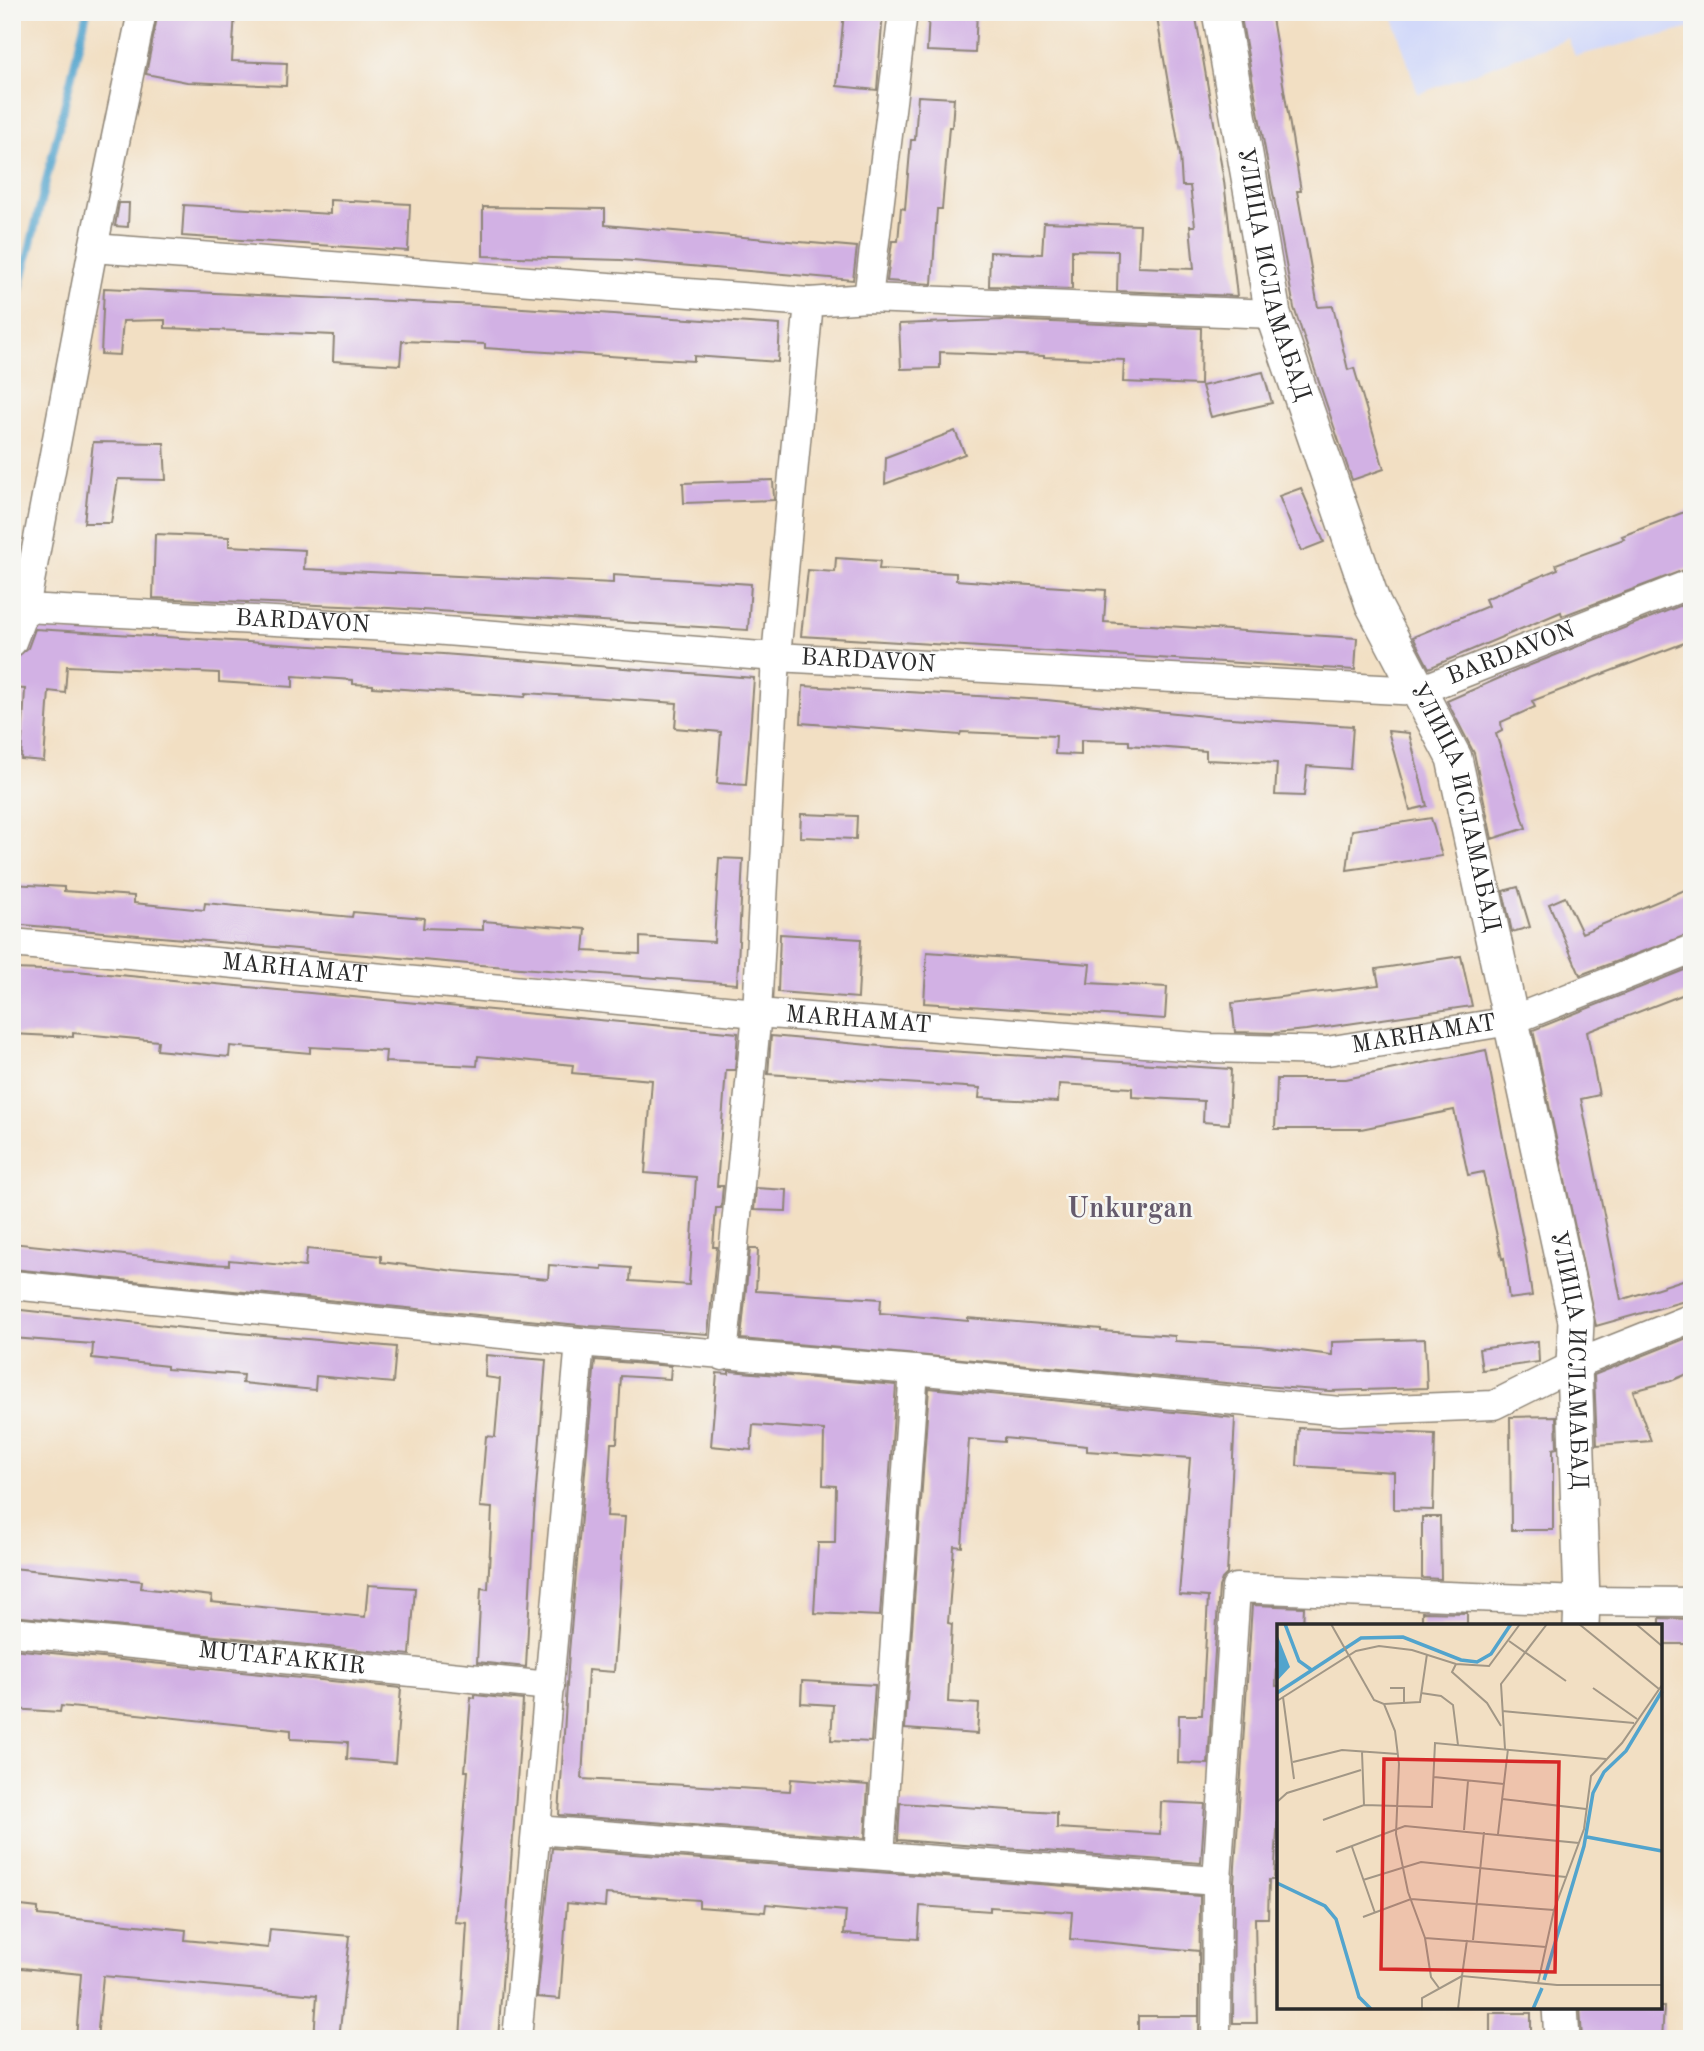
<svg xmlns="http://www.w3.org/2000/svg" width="1704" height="2051" font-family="'Old Standard TT',serif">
	<rect width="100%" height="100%" fill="#f6f6f2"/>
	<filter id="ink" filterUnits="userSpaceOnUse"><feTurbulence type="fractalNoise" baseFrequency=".0143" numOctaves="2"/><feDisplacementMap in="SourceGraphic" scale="14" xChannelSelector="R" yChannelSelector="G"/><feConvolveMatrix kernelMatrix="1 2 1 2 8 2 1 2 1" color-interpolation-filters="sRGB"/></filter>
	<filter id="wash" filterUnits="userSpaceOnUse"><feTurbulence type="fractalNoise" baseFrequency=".00686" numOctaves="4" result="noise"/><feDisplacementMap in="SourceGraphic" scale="28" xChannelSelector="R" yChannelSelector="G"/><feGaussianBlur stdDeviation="1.57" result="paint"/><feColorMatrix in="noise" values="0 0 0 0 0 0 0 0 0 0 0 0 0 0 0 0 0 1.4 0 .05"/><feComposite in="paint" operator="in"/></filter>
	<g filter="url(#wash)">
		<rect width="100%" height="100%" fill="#f2dfc3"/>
		<path fill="#d2d9f9" d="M1391,12H1692V28L1575,56L1568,38L1418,94Z"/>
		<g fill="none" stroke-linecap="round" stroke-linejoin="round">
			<path stroke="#52a4cd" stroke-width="8" d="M12,321L87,12"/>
		</g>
		<g id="blocks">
			<path fill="#d2b1e4" d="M158,12H235L232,61L287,63L286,86L187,82L146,74Z
				M844,12H883L877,90L837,86Z
				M929,12H977L975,53L927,51Z
				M1156,12H1195L1224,181L1237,296L1117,291L1118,251L1072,250V289L989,286L990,252L1042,254L1044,222L1140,225L1138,267L1194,269L1190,226H1195L1190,186H1182L1180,154Z
				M1240,12H1271L1301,191H1297L1318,307L1333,306L1348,370L1354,368L1384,469L1352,480L1294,308Z
				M918,96L954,98L952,127H949L942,209H937L932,284L887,281L892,241H898L901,208L905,209L911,140H915Z
				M330,200L410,204L408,251L182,236L184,205L330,214Z
				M119,203H129L128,227L115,226Z
				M483,207L605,209V225L857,247L853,280L621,260L483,256Z
				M104,288L479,305L780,325L778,362L694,356V361L640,358L485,348V344L402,341L400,365L333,361L334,335L165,328V320L123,321L120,355L101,354Z
				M1004,320L1201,328L1200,385L1123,382L1124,360L1044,357V356L940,352V368L901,369L899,324Z
				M1263,372L1272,403L1211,417L1202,386Z
				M955,431L965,454L885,484L886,457Z
				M93,442L164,443L166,480L118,479L111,523H84Z
				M773,480L774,500L684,503L683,483Z
				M1301,488L1324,542L1301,551L1279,496Z
				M1692,509V567L1562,616L1561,612L1429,668L1413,637L1488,606L1485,599L1558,569L1556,564L1624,539L1622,536Z
				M155,534L229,537V546L305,550L304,569L613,583V575L751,584L748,630L389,608L153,598Z
				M836,558L880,561L879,569L956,573V580L1106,590L1104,622L1357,638L1355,670L801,636L808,570L835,572Z
				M1692,601V640L1532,701L1535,707L1501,722L1502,731L1496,734L1526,828L1492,839L1474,753L1447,701L1518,670Z
				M35,629L443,654L754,678L746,785L717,783L721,732L675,728L677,703L526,693L525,697L373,687V685L353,684V680L293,676V687L219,682V673L67,666L65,693L49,691L44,761L21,759L25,689L12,688V671L17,657L28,648Z
				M803,686L1046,700L1216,717L1353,726L1350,769L1307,766L1304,796L1275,795L1277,763L1206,760V751L1129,745V741L1081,740V755L1055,754L1056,736L961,732L960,735L801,723Z
				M1388,731L1409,733L1427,806L1410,810Z
				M801,814L857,816L856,839L800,837Z
				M1431,818L1442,856L1347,870L1352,830Z
				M719,858L743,859L737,984L480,965L12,924V884L64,887V891L134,896V903L204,910L205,903L352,917L353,912L424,918L423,928L483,930V921L586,929L584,951L640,954V937L714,942Z
				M1518,887L1530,927L1512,932L1503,891Z
				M1692,887V933L1580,975L1549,904L1565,897L1582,933Z
				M780,934L861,939L858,998L778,992Z
				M927,952L1090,964L1088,983L1167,987L1165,1019L924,1003Z
				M1461,956L1472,1006L1306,1030L1275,1033L1235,1032L1232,1003L1379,985L1376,969Z
				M1692,967V991L1587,1032L1599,1095L1581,1099L1621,1300L1692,1277V1299L1596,1326L1533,1030Z
				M12,969L76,971L738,1033L735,1070H726L717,1186H723L721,1208H716L713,1247H717L708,1334L589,1326L12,1269V1243L209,1264L229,1265V1260L305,1267L307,1249L381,1256V1262L455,1271L548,1279L549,1265L602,1269V1266L631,1268L630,1281L689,1285L696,1177L645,1173L652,1080L572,1073L573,1065L478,1056L477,1066L385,1062L386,1051L310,1047V1053L230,1046L229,1057L157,1050L158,1041L73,1033V1037L12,1034Z
				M771,1036L902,1048L1231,1069L1229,1124L1203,1122L1204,1101L1132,1097V1088L1059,1084L1058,1102L979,1098L980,1088L768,1074Z
				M1486,1050L1526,1255L1532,1296L1509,1299L1504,1258L1502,1259L1483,1172L1468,1175L1454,1110L1361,1129H1275L1277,1079H1346Z
				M756,1188L787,1190L786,1211L754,1210Z
				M750,1249H758L756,1291L881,1299L880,1313L968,1321V1318L1101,1329V1331L1175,1336V1341L1260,1346L1332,1355V1342L1425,1339L1427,1388L1330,1391L1237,1384L741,1339Z
				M12,1309L184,1328L396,1347L393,1383L316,1376L315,1390L242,1383L243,1375L167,1369V1366L92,1358L93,1344L12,1338Z
				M1692,1336V1372L1671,1381L1633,1391L1651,1441L1597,1445L1594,1375Z
				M1538,1341L1539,1362L1482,1370L1479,1349Z
				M486,1355L546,1360L534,1515L526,1667L477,1662L481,1588L488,1589L492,1508L480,1507L486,1436L495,1437L500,1379L485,1377Z
				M595,1360L671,1366L670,1379L621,1376L617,1443H611L607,1516L625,1517L614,1672L588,1670L582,1779L790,1791L791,1779L868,1785L865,1838L559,1815L569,1652Z
				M729,1371L896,1385L880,1616L814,1613L818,1543H835L836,1486L823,1485L824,1430L753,1425L751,1450L711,1446L717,1373L729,1374Z
				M929,1388L1235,1418L1227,1574L1222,1579L1219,1587L1208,1764L1178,1763L1179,1715H1202L1208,1597L1179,1595L1190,1458L1087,1451V1446L1004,1438V1442L969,1439L962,1547L954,1546L948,1623L952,1624L948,1702L979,1704L977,1734L905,1729Z
				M1556,1416L1557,1448L1553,1449V1530H1511L1510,1417Z
				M1299,1428L1435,1434L1433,1510L1394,1509V1472L1297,1466Z
				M1422,1517H1440L1441,1579L1422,1578Z
				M12,1568L142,1581L141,1588L212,1596L211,1602L365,1617L368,1585L415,1588L410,1655L12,1616Z
				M1252,1605L1304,1607L1303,1626H1279L1276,1686H1279V1801L1274,1880H1269L1268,1918H1255L1257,2023H1233L1234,1882Z
				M1422,1612L1467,1613V1626H1422Z
				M1660,1618L1692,1619V1644H1660Z
				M12,1649L401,1688L395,1763L347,1759L348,1742L291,1739V1730L61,1706L60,1712L12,1709Z
				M802,1681L875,1685L871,1742L831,1740L833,1705L801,1703Z
				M475,1695L523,1700L498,2039H460L467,1923L455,1922L468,1771H465L471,1697L475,1698Z
				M1161,1802L1205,1804L1201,1863L898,1840L900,1803L1057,1813V1828L1160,1834Z
				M552,1848L1200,1896L1199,2038H1138V2016H1199V1951L1070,1939L1072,1912L990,1907V1911L920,1906L918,1939L844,1934L846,1911L766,1904L765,1912L699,1907V1900L606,1894L605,1907L567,1903L560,1999L537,1997Z
				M12,1905L38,1908V1915L186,1930L185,1940L268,1948L270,1929L350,1936L339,2039H314L317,1995L103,1976L97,2039H76L81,1974L12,1967Z
				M1664,2007L1662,2039H1582L1580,2007Z
				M1490,2013H1531V2039H1490Z"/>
		</g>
	</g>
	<g filter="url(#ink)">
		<use href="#blocks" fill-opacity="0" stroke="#8e8577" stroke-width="2"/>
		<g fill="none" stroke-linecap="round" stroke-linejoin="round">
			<g stroke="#8e8577" stroke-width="31">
				<g id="minor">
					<path d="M93,248L809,302L868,298L1273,314"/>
					<path d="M868,298L903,12"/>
					<path id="s1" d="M25,608L407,628L776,657L1418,691L1692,583"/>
					<path d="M12,642L25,608L93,248L142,12"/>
					<path id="s2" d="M12,943L757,1013L1210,1048L1327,1051L1510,1021L1692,949"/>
					<path d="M12,1285L580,1342L914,1370L1340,1411L1494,1405L1574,1365L1692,1318"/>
					<path d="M723,1356L757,1013L776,657L809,302"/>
					<path id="s3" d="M12,1632L550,1686"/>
					<path d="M536,1830L1217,1881"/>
					<path d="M880,1855L914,1370"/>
					<path d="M517,2039L580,1342"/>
					<path d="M1216,2039L1217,1881L1236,1588L1582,1601L1692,1602"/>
				</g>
			</g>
			<g stroke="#8e8577" stroke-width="38">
				<g id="tertiary">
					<path id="s4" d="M1220,12L1273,314L1373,604L1454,758L1576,1321L1574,1365L1582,1601L1581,1626"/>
					<path d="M1560,2007L1562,2039"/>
				</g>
			</g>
			<use href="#minor" stroke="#fff" stroke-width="28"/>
			<use href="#tertiary" stroke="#fff" stroke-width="35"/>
		</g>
	</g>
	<g text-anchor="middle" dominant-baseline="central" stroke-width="5" stroke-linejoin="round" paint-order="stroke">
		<g font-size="24" fill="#2b2b2b" stroke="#f6f6f2">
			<text stroke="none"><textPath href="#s4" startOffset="268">УЛИЦА ИСЛАМАБАД</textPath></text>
			<text stroke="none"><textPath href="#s1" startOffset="278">BARDAVON</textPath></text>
			<text stroke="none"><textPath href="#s1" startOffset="1496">BARDAVON</textPath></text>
			<text stroke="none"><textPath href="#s1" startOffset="845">BARDAVON</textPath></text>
			<text stroke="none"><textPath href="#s4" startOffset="835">УЛИЦА ИСЛАМАБАД</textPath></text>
			<text stroke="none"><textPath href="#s2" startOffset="284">MARHAMAT</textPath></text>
			<text stroke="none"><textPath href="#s2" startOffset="850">MARHAMAT</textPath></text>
			<text stroke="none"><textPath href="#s2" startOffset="1418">MARHAMAT</textPath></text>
			<text stroke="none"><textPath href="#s4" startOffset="1402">УЛИЦА ИСЛАМАБАД</textPath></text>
			<text stroke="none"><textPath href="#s3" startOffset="271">MUTAFAKKIR</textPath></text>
		</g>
		<g font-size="28" font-weight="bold" fill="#655a6c" stroke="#f6f6f2">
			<text x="1130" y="1210">Unkurgan</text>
		</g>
	</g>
	<g transform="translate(1277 1624)">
		<rect width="385" height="385" fill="#f2dfc3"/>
		<path d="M0,10L13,43L0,57Z" fill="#52a4cd"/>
		<path fill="none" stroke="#52a4cd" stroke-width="3.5" d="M8,0L22,37L36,47M0,69L84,14L126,13L184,36L200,38L214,30L234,0M310,213L385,227M0,259L48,282L59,295L82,373L94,385M267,356L307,222L316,169L327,148L349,127L385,67M256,385L265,364"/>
		<path fill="none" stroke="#a29786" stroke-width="2" d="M54,0L97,76L107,80L118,107L122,140L119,210L131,268L148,314L154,353L162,364M302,0L382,65M359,0L385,22M232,17L289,57M179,40L175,48L210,79L224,102M113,64H127V78M316,64L360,95M144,69L164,72L176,81L181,121M6,73L17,155M0,77L79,27L102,22L135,26L179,40L212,42L243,0M107,80L143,78L150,30M225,87L357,99M228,125L224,60L270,0M85,128L87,181M16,138L65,126L121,130M157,153L227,160M225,175L309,185M0,178L10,169L84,146M46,196L87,181L155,183L158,119L329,135M187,206L191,157M221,210L231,125M75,223L98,289M59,228L128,202L302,219M86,256L144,238L289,253M86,293L134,275L277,286M148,314L269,323M196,316L207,208M261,359L277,286L307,205L314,152L345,119L385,61M145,385V374L185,352L190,316M181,385L185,352L280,361H385"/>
		<path fill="#d62828" fill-opacity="0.15" stroke="#d62828" stroke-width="3.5" d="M107,135L282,138L278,348L104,345Z"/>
		<rect width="385" height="385" fill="none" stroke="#2b2b2b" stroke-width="3.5"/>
	</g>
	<rect width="1704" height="2051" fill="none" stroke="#f6f6f2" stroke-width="42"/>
</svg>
